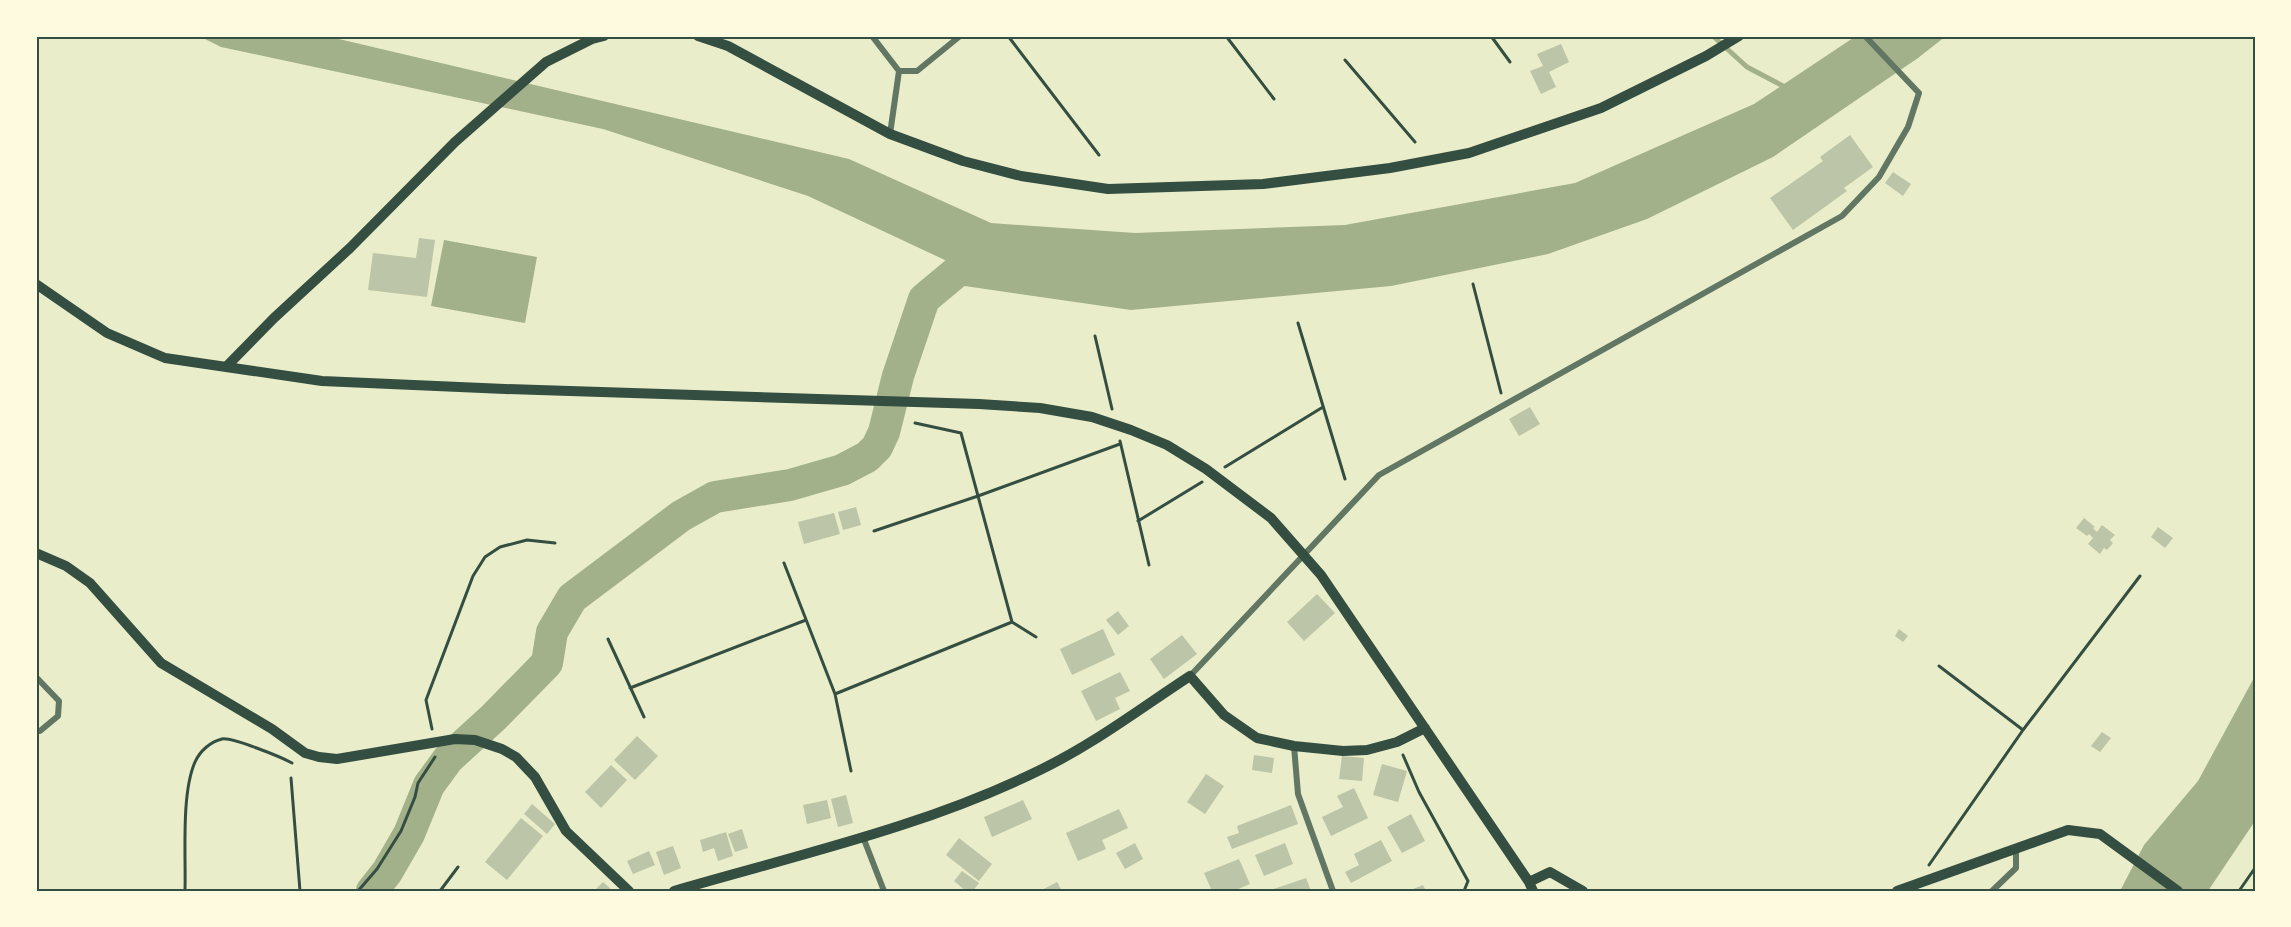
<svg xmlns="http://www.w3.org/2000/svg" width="2291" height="927" font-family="'Fira Sans Condensed',sans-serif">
	<rect width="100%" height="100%" fill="#e9edc9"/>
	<path fill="#a3b18a" d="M199,36H326L849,159L991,223L1135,233L1345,225L1575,183L1754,104L1856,36H1946L1918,58L1773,157L1647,219L1548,254L1391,286L1131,310L944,283L947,261L808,196L603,129L221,47Z
		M444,240L537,257L525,323L431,306Z
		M2255,676V821L2208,891H2120L2144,845L2198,781Z"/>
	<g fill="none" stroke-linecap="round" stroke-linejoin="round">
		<path stroke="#a3b18a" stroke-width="5" d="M1713,36L1747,67L1787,88"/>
		<path stroke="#a3b18a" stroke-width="32" d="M372,891L387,872L409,834L429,785L448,759L494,717L547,663L552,632L572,598L681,516L715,497L790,485L842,470L867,457L877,447L884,432L898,376L924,299L977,255"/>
	</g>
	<path fill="#bcc5a7" d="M1561,44L1569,62L1549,72L1556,87L1541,94L1530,71L1543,66L1537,54Z
		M1850,135L1873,167L1844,188L1847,191L1793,230L1770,198L1823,161L1820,157Z
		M1893,172L1911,184L1903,196L1885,183Z
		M419,238L435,240L427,297L368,290L373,253L416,258Z
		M1530,407L1540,424L1519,436L1509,419Z
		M856,507L861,525L843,530L838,512Z
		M834,513L840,534L804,544L798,522Z
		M2084,518L2095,527L2093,528L2097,532L2102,525L2115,535L2110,540L2113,543L2107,550L2104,548L2100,554L2088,544L2093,538L2089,534L2087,536L2076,528Z
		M2158,527L2173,538L2165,548L2151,537Z
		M1317,594L1335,613L1304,641L1287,622Z
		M1118,611L1129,626L1118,635L1106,620Z
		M1103,629L1115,655L1072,675L1060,649Z
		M1899,629L1908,636L1903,642L1895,636Z
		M1182,635L1197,654L1164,679L1150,659Z
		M1120,672L1130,691L1115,698L1120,709L1096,721L1081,691Z
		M2102,732L2111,738L2100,752L2091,746Z
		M637,736L658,756L635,780L614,760Z
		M1254,755L1274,758L1272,773L1252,770Z
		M1342,756L1364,758L1362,781L1339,779Z
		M1382,764L1407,771L1398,802L1373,795Z
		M611,765L627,780L601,808L585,792Z
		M1206,774L1224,786L1205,814L1187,802Z
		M1354,788L1368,818L1331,836L1322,817L1343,807L1337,796Z
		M846,795L853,823L838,827L831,799Z
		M827,800L831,818L807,824L803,805Z
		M1023,800L1032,819L992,837L984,817Z
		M532,804L555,824L547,834L524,814Z
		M1291,805L1298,824L1232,849L1227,837L1239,833L1237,826Z
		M1119,809L1128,828L1102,840L1106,849L1078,861L1066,833Z
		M1411,814L1425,841L1402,853L1387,827Z
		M521,818L543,836L507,880L485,862Z
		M742,829L748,848L735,852L728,834Z
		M726,832L733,856L718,861L714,848L703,852L700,840Z
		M959,838L992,864L979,881L946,855Z
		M1381,840L1392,861L1351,883L1345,872L1359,865L1354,854Z
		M1135,843L1143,859L1125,869L1116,853Z
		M1285,843L1293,864L1264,876L1255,855Z
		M673,846L681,868L664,875L656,852Z
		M649,851L655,865L633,874L627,861Z
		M1239,859L1250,884L1234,891H1212L1204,873Z
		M962,871L979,883L973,891H966L954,881Z
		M1306,878L1311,891H1268Z
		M603,882L613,891H594Z
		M1057,882L1062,891H1040Z
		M1423,885L1426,891H1408Z"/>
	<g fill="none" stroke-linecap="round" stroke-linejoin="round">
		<path stroke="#344e41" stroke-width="3" d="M1008,36L1099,155
			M1226,36L1274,99
			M1491,36L1510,62
			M1345,60L1415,142
			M1473,284L1501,393
			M1298,323L1345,479
			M1095,336L1112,409
			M915,423L961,433L1012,622L1036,637
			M1120,441L1149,565
			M1225,467L1323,407
			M1138,521L1202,482
			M874,531L978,496L1120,444
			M784,563L835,694L851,771
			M608,639L644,717
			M1939,666L2023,730
			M630,688L806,620
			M835,694L1012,622
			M432,729L426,700L473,576L485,557L500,547L527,540L555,543
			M1403,755L1419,792L1468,881L1464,891
			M291,778L300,891
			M1929,865L2023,730L2140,576
			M185,891C186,855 181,794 195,762C200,751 210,742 222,739C232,737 281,757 292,763
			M358,891L377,869L401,831L415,797L418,783L435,757
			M440,891L458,867
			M2239,891L2255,868"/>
		<path stroke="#617663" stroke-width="6" d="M872,36L899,71L890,134
			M899,71H917L960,36
			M1190,676L1379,475L1842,216L1879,177L1908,127L1919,93L1865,36
			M36,677L59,701L58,716L40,731H36
			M1294,746L1298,794L1333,891
			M863,837L884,891
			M1992,891L2016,868V850"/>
		<path stroke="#344e41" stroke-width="10" d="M698,36L728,46L890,134L963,161L1021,176L1108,189L1263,184L1390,168L1469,153L1601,108L1706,56L1739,36
			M36,284L107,333L165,358L322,381L505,389L979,404L1040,408L1092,417L1131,430L1167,445L1206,469L1271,518L1321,575L1529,882L1533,891
			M226,367L274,318L350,248L455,142L546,62L592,39L604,36
			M36,553L66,566L90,583L161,663L272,729L305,753L319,757L337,759L455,739L475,740L502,749L516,757L535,777L566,831L629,891
			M1529,882L1550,872L1583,891
			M674,891C797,855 924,827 1040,770C1094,744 1141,708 1190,676L1224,715L1257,738L1294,746L1343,751L1367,750L1397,742L1425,728
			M1897,891L2068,830L2100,834L2178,891"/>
	</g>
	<rect width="2291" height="927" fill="none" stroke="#fefae0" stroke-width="75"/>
	<rect x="38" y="38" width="2216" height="852" fill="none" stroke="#344e41" stroke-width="2"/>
</svg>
